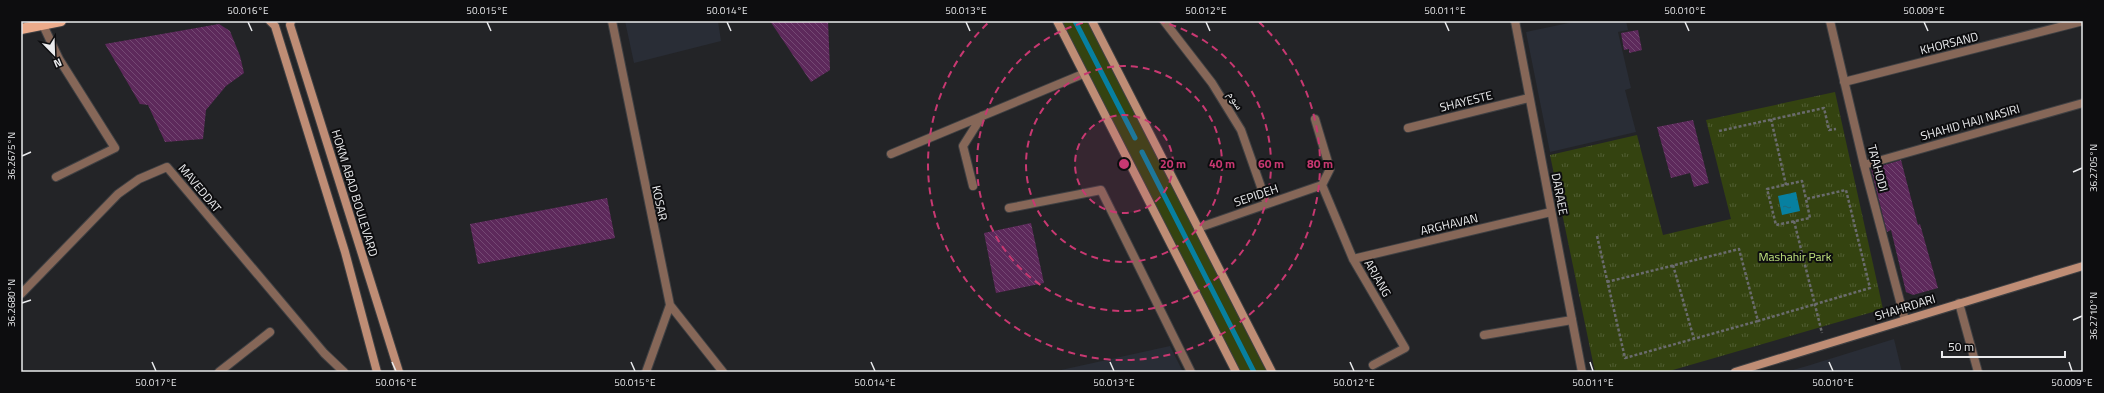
<svg xmlns="http://www.w3.org/2000/svg" width="2104" height="393" font-family="'Titillium Web','Noto Naskh Arabic',sans-serif">
	<defs>
		<pattern id="park-tufts" width="24" height="20" patternUnits="userSpaceOnUse"><rect width="24" height="20" fill="#344310"/><path d="M3 7l-1-3M5 7V3M7 7l1-3M15 17l-1-3M17 17v-4M19 17l1-3" fill="none" stroke="#525e33"/></pattern>
		<pattern id="water-ripples" width="26" height="14" patternUnits="userSpaceOnUse"><rect width="26" height="14" fill="#0780a0"/><path d="M2 4q2-2 4 0t4 0M15 11q2-2 4 0t4 0" fill="none" stroke="#20697c"/></pattern>
		<pattern id="building-back-hatch" width="6" height="6" patternUnits="userSpaceOnUse"><rect width="6" height="6" fill="#5d295b"/><path d="M-1 5l2 2M0 0l6 6M5-1l2 2" fill="none" stroke="#744873"/></pattern>
	</defs>
	<rect width="100%" height="100%" fill="#232427"/>
	<path fill="#292d36" d="M625,21H718L721,41L634,63Z
		M1578,21H1626L1628,30L1618,32L1631,88L1625,90L1636,132L1550,152L1526,32Z
		M1894,339L1902,372H1786L1807,366Z
		M1170,346L1183,372H1052Z"/>
	<path fill="#344310" d="M1057,21H1092L1272,372H1236Z"/>
	<path fill="url(#park-tufts)" d="M1835,92L1883,309L1666,372H1595L1550,155L1637,135L1663,235L1731,219L1706,120Z"/>
	<path fill="url(#water-ripples)" d="M1796,192L1800,211L1782,215L1778,196Z"/>
	<g fill="none" stroke-linecap="round" stroke-linejoin="round">
		<path stroke="#0780a0" stroke-width="5" d="M1075,21L1135,138
			M1142,152L1254,372"/>
	</g>
	<path fill="url(#building-back-hatch)" d="M770,21H828L830,70L811,82Z
		M219,24L230,31L240,56L244,73L226,86L206,110L203,139L165,142L148,105L140,104L105,44Z
		M1638,30L1642,50L1629,53V49L1624,50L1621,33Z
		M1693,120L1709,183L1694,187L1690,173L1671,178L1657,127Z
		M1901,160L1918,225L1920,224L1938,288L1913,295L1906,292L1891,230L1887,232L1871,169Z
		M607,198L615,238L478,264L470,224Z
		M1031,223L1044,283L996,293L984,233Z"/>
	<g fill="none" stroke-linecap="round" stroke-linejoin="round">
		<g stroke="#3f4043" stroke-width="10">
			<path id="service" d="M612,21L670,305L723,372
				M1164,21L1212,83L1241,130L1267,204
				M43,25L59,59L115,148L56,177
				M1315,119L1330,169L1322,185
				M1408,128L1529,98
				M891,154L1083,74
				M1322,185L1353,259L1405,348L1373,365
				M973,186L963,146L982,116
				M1198,228L1322,185
				M1353,259L1551,212
				M1484,335L1572,320
				M646,372L670,305"/>
		</g>
		<g stroke="#3f4043" stroke-width="10">
			<path id="minor" d="M1515,21L1582,372
				M1830,21L1864,165L1905,320
				M1844,82L2083,21
				M1864,165L2083,103
				M1009,208L1101,190L1191,372
				M21,294L118,194L139,179L167,167L324,353L344,372
				M1959,303L1978,372
				M219,372L270,332"/>
		</g>
		<g stroke="#3f4043" stroke-width="10">
			<path id="secondary" d="M270,21L275,26L345,252L377,372
				M291,21L290,25L399,372
				M1057,21L1236,372
				M1092,21L1272,372
				M1735,372L2083,266"/>
		</g>
		<g stroke="#3f4043" stroke-width="12">
			<path id="primary" d="M21,29L61,21"/>
		</g>
		<path stroke="#6a6b6d" stroke-width="2.5" stroke-dasharray="3 2" stroke-linecap="butt" d="M1771,119L1786,185
			M1719,131L1824,108L1829,130L1836,129
			M1794,221L1822,333
			M1597,236L1625,358L1758,321
			M1673,265L1694,339
			M1607,282L1739,249L1758,321L1870,288L1846,190L1806,199L1810,218L1776,225L1767,189L1802,181L1806,199"/>
		<use href="#service" stroke="#866758" stroke-width="8"/>
		<use href="#minor" stroke="#866758" stroke-width="8"/>
		<use href="#secondary" stroke="#bf8d75" stroke-width="8"/>
		<use href="#primary" stroke="#ebab8b" stroke-width="10"/>
	</g>
	<path fill="none" stroke="#eaebed" stroke-width="1.5" d="M248,22L252,31M487,22L491,31M727,22L731,31M966,22L970,31M1206,22L1210,31M1445,22L1449,31M1685,22L1689,31M1924,22L1928,31M22,156L31,152M2073,172L2082,168M22,303L31,300M2073,320L2082,316M152,362L156,371M392,362L396,371M631,362L635,371M871,362L875,371M1110,362L1114,371M1350,362L1354,371M1590,362L1593,371M1829,362L1833,371M2069,362L2072,371"/>
	<circle cx="1124" cy="164" r="49" fill="#c83871" fill-opacity=".12"/>
	<g fill="none" stroke="#c83871" stroke-width="2" stroke-dasharray="7 5">
		<circle cx="1124" cy="164" r="49"/>
		<circle cx="1124" cy="164" r="98"/>
		<path d="M1158 21A147 147 0 1 1 1090 21"/>
		<path d="M1259 22A196 196 0 1 1 989 22"/>
	</g>
	<g text-anchor="middle" dominant-baseline="central" stroke-width="4" stroke-linejoin="round" paint-order="stroke">
		<g font-size="12" fill="#eaebed" stroke="#0d0d0f">
			<text transform="translate(1949 43) rotate(-14)">KHORSAND</text>
			<text transform="translate(1236 100) rotate(58)">سوم</text>
			<text transform="translate(1466 101) rotate(-14)">SHAYESTE</text>
			<text transform="translate(1970 122) rotate(-16)">SHAHID HAJI NASIRI</text>
			<text transform="translate(1878 168) rotate(75)">TA'AHODI</text>
			<text transform="translate(200 188) rotate(50)">MAVEDDAT</text>
			<text transform="translate(355 193) rotate(73)">HOKM ABAD BOULEVARD</text>
			<text transform="translate(1560 194) rotate(79)">DARAEE</text>
			<text transform="translate(1256 195) rotate(-19)">SEPIDEH</text>
			<text transform="translate(660 203) rotate(78)">KOSAR</text>
			<text transform="translate(1449 224) rotate(-13)">ARGHAVAN</text>
			<text transform="translate(1378 278) rotate(60)">ARJANG</text>
			<text transform="translate(1905 307) rotate(-17)">SHAHRDARI</text>
		</g>
		<g font-size="12" fill="#c0e37e" stroke="#0d0d0f">
			<text x="1795" y="256">Mashahir Park</text>
		</g>
	</g>
	<circle cx="1124" cy="164" r="6" fill="#c83871" stroke="#0d0d0f" stroke-width="2"/>
	<g font-size="12" text-anchor="middle" font-weight="bold" fill="#c83871" stroke="#0d0d0f" stroke-width="4" stroke-linejoin="round" paint-order="stroke">
		<text x="1173" y="168">20 m</text>
		<text x="1222" y="168">40 m</text>
		<text x="1271" y="168">60 m</text>
		<text x="1320" y="168">80 m</text>
	</g>
	<rect width="2104" height="393" fill="none" stroke="#0d0d0f" stroke-width="44"/>
	<g transform="translate(54 54) rotate(157)" stroke="#0d0d0f" stroke-width="3" paint-order="stroke">
	<path d="M0-3L7 15L0 10L-7 15Z" fill="#eaebed"/>
	<text y="-6" font-size="11" font-weight="bold" text-anchor="middle" fill="#eaebed">N</text>
	</g>
	<path d="M1942 351v6h123v-6" fill="none" stroke="#eaebed" stroke-width="2"/>
	<text x="1948" y="351" font-size="12" fill="#eaebed" stroke="#0d0d0f" stroke-width="3" paint-order="stroke">50 m</text>
	<rect x="22" y="22" width="2060" height="349" fill="none" stroke="#eaebed" stroke-width="1.5"/>
	<g font-size="10" text-anchor="middle" fill="#eaebed">
		<text x="248" y="14">50.016°E</text>
		<text x="487" y="14">50.015°E</text>
		<text x="727" y="14">50.014°E</text>
		<text x="966" y="14">50.013°E</text>
		<text x="1206" y="14">50.012°E</text>
		<text x="1445" y="14">50.011°E</text>
		<text x="1685" y="14">50.010°E</text>
		<text x="1924" y="14">50.009°E</text>
		<text transform="translate(11 156) rotate(-90)" y="4">36.2675°N</text>
		<text transform="translate(2093 168) rotate(-90)" y="4">36.2705°N</text>
		<text transform="translate(11 303) rotate(-90)" y="4">36.2680°N</text>
		<text transform="translate(2093 316) rotate(-90)" y="4">36.2710°N</text>
		<text x="156" y="386">50.017°E</text>
		<text x="396" y="386">50.016°E</text>
		<text x="635" y="386">50.015°E</text>
		<text x="875" y="386">50.014°E</text>
		<text x="1114" y="386">50.013°E</text>
		<text x="1354" y="386">50.012°E</text>
		<text x="1593" y="386">50.011°E</text>
		<text x="1833" y="386">50.010°E</text>
		<text x="2072" y="386">50.009°E</text>
	</g>
</svg>
